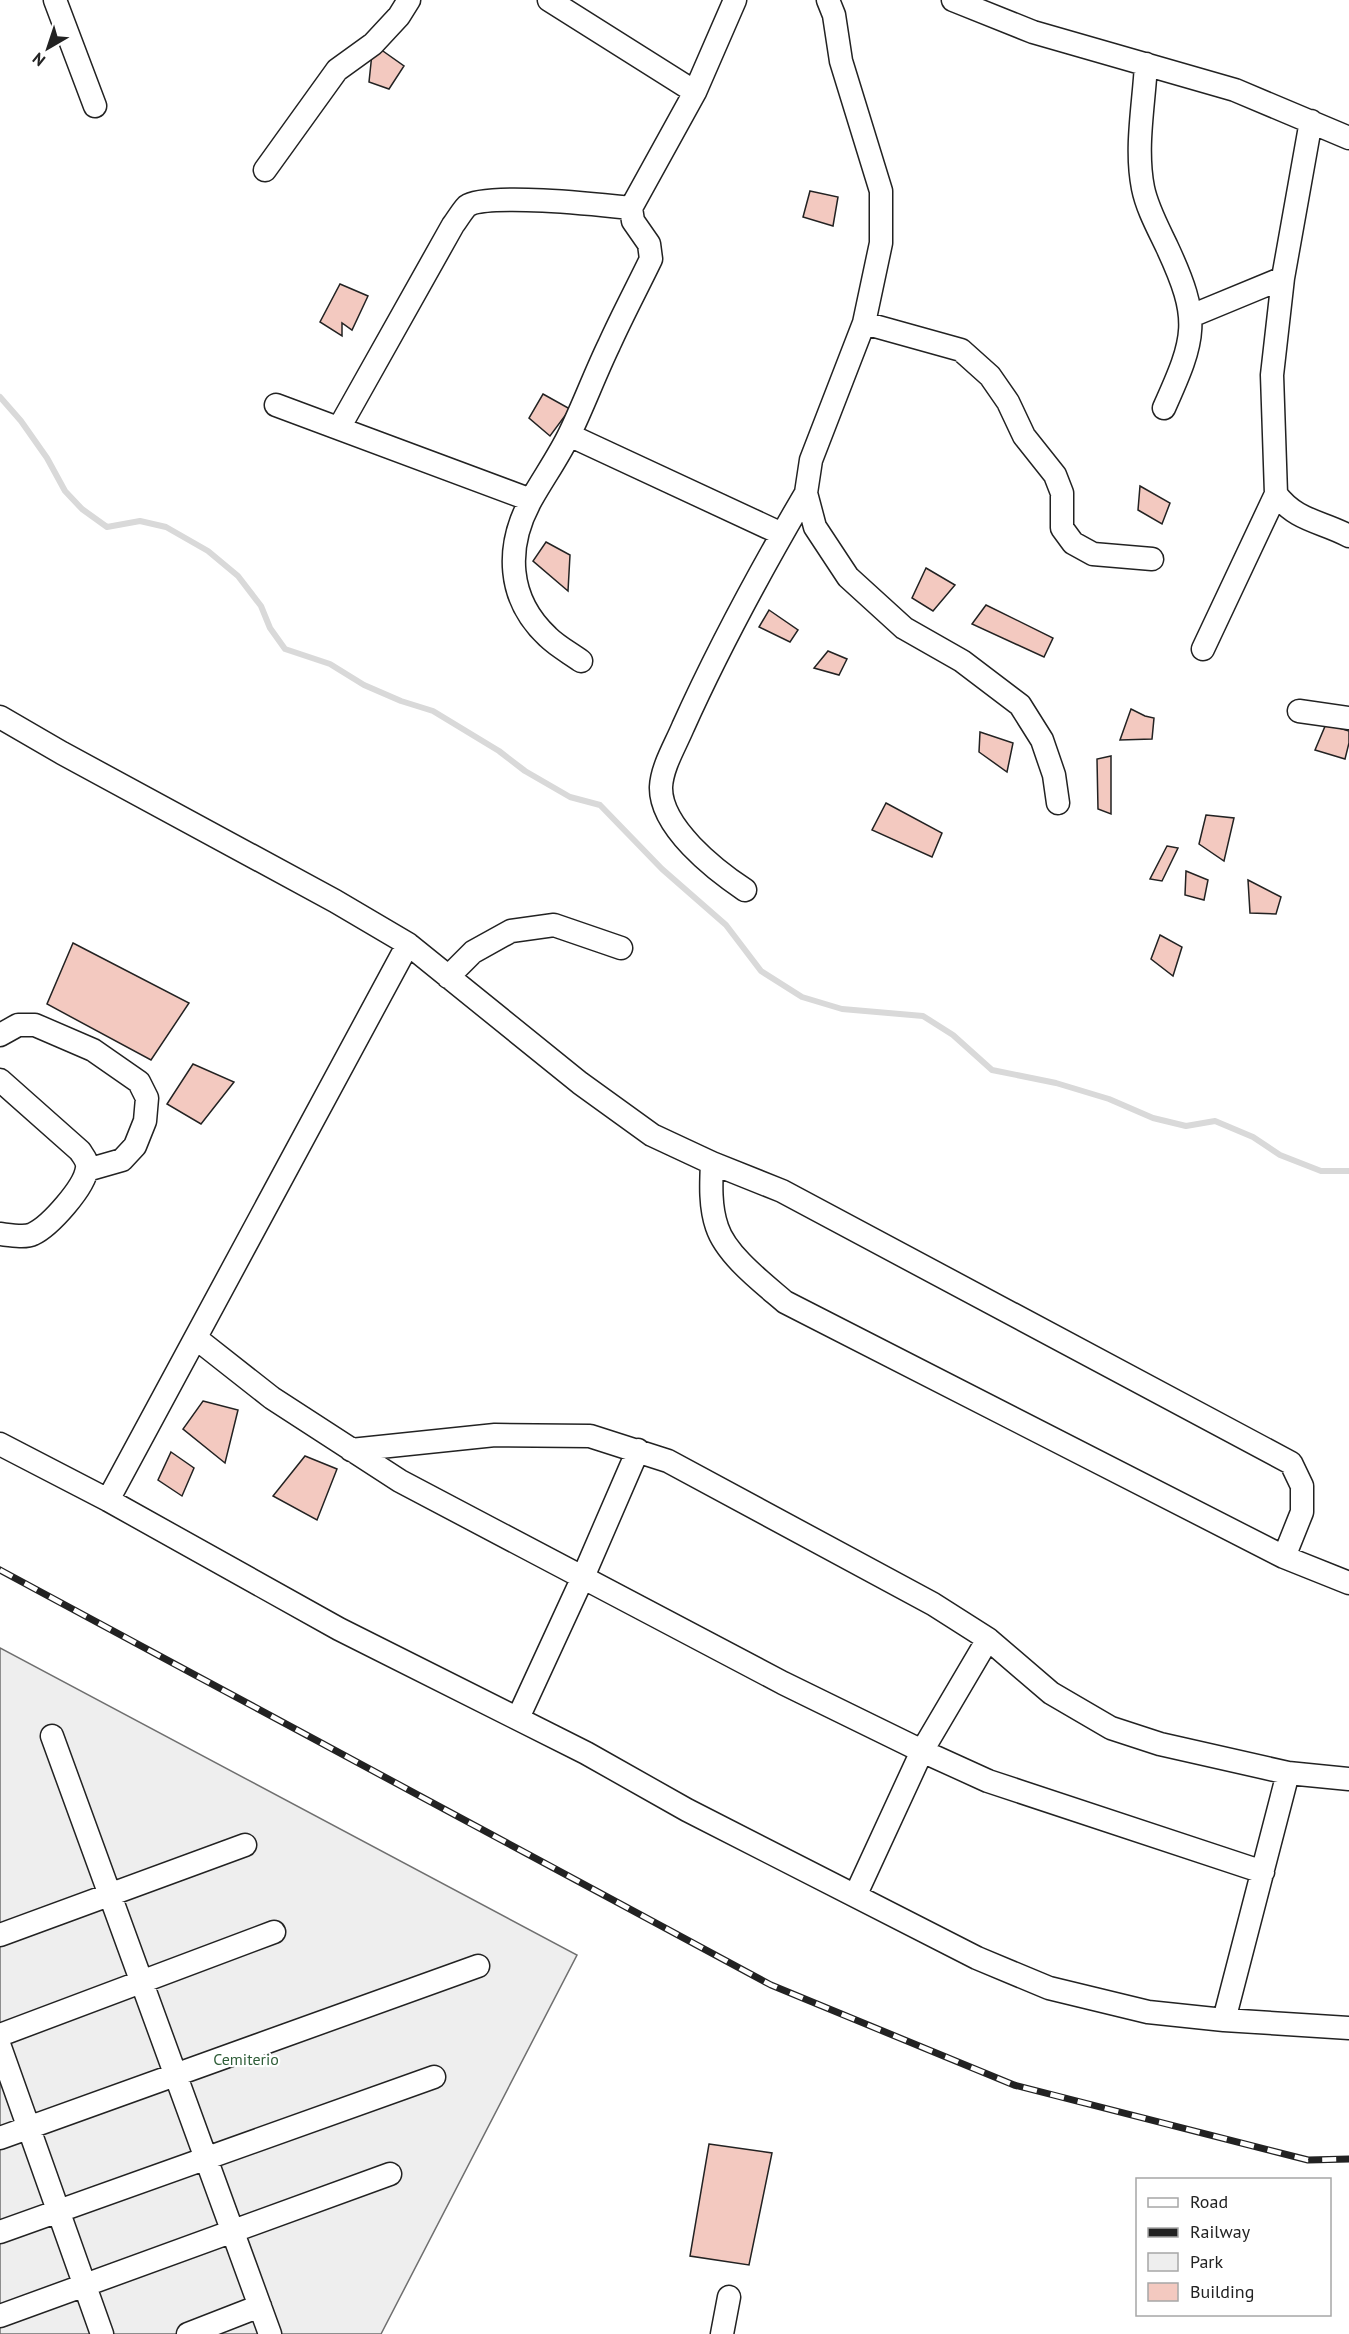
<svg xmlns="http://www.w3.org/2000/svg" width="1349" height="2334" font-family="'PT Sans',sans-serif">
	<rect width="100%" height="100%" fill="#fff"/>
	<path fill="#eee" stroke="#6f6f6f" stroke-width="1.5" d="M0,1648L577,1955L381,2334H0Z"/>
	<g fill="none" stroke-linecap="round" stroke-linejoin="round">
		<path stroke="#d9d9d9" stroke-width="6" d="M0,397L21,421L47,458L65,491L82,509L107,527L140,521L166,527L208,551L238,576L261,606L270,628L285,649L330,664L364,685L401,701L433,711L499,751L525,771L570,797L600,805L662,869L726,925L761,971L802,997L842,1009L923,1016L953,1035L992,1070L1056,1083L1109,1099L1153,1118L1186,1126L1215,1121L1253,1137L1280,1155L1321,1171H1349"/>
	</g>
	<path fill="#f3c9c0" stroke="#222" stroke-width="1.5" d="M373,44L404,66L389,89L369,82Z
		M810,191L838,197L833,226L803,217Z
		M340,284L368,296L352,330L342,323V336L320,322Z
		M543,394L570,409L550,436L529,418Z
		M1140,486L1170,503L1162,524L1138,510Z
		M546,542L570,555L568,591L533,561Z
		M926,568L955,585L933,611L912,598Z
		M986,605L1053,638L1044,657L972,624Z
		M769,610L798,630L790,642L759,627Z
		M828,651L847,659L839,675L814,668Z
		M1131,709L1145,716L1154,718L1152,739L1120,740Z
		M1326,724L1349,731V743L1345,759L1315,750Z
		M980,732L1013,743L1007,772L979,752Z
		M1111,756V814L1098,809L1097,759Z
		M886,803L942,833L932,857L872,830Z
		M1206,815L1234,818L1224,861L1199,844Z
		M1167,846L1178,848L1162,881L1150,879Z
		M1186,871L1208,880L1204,900L1185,895Z
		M1248,880L1281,897L1276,914L1250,913Z
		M1160,935L1182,947L1173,976L1151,959Z
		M73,943L189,1003L151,1060L47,1004Z
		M193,1064L234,1082L201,1124L167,1104Z
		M203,1401L238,1410L225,1463L183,1429Z
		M171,1452L194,1468L182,1496L158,1480Z
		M305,1456L337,1469L317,1520L273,1496Z
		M709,2144L772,2153L749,2265L690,2256Z"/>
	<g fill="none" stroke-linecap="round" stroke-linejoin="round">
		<g stroke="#222" stroke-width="25">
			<path id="minor" d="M55,0L95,106
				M549,0L695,92
				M828,0L834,15L841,61L881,191V243L864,323L811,460L806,493L815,527L848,577L904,628L962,661L1020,705L1042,740L1054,775L1058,803
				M953,0L1033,32L1235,90L1349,138
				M1146,64C1144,104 1135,148 1143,188C1147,208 1158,228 1167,247C1201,320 1196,337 1164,408
				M1311,121L1283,278L1272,375L1276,494C1296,521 1321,521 1349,536
				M265,170L337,70L373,44L399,16L409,0
				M1191,316L1283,278
				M864,323L961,350L990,376L1008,402L1024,436L1055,475L1062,493V528L1073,543L1093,554L1152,559
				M276,405L531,500
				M339,428L453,225C457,220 462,211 467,206C486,192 603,205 631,208
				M569,435L782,534
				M1203,649L1276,494
				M581,661C570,653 557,646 548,637C507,599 505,547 531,500C544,477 559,456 570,433C584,404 595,374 609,345C622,316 637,288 651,259L649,244L633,221L631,208L695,92L735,0
				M1299,711L1349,718
				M0,717L62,753L335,901L408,944L580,1083L652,1135L712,1163L782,1191L1291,1463L1302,1486V1512L1284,1557
				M745,890C715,870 660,827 661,787C662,767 675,746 683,727C719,647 762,568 806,493
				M448,977L473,952L511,931L554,925L621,948
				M0,1035L18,1025H35L93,1050L139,1082L147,1098L145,1121L135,1146L122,1160L87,1170
				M0,1080L80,1151C83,1156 88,1161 87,1168C85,1187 50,1226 33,1234C25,1238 9,1235 0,1234
				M712,1163C711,1184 710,1207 717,1227C726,1255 763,1283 785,1302L1284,1557L1349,1583
				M197,1339L272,1398L400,1481L783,1683L922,1751L988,1781L1263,1872
				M0,1444L108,1500L339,1629L586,1753L687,1810L977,1958L1049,1988L1148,2012L1224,2020L1349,2028
				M351,1450L495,1435L590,1436L668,1461L933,1604L988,1639L1051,1693L1111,1728L1160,1744L1288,1773L1349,1779
				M108,1500L408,944
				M518,1718L583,1577L638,1450
				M52,1736L270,2334
				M856,1894L922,1751L988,1639
				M0,1935L245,1845
				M1224,2020L1288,1773
				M0,2035L274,1932
				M0,2047L102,2334
				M0,2138L478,1966
				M0,2232L434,2077
				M0,2316L390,2174
				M188,2334L260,2306
				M722,2334L729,2297"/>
		</g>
		<use href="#minor" stroke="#fff" stroke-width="22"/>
		<g stroke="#222" stroke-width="7">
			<path id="rail" d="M0,1570L771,1985L1014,2085L1308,2160L1349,2159"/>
		</g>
		<use href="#rail" stroke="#fff" stroke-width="4.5" stroke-dasharray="14" stroke-linecap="butt"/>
	</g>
	<g text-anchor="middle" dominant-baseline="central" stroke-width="4.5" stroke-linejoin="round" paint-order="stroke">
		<g font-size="16" fill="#2f5e38" stroke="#fff">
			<text x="246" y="2059">Cemiterio</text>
		</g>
	</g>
	<rect x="1136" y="2178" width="195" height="138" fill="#ffffff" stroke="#a7a7a7" stroke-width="1.5"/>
	<rect x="1148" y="2198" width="30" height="9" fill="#ffffff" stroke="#a7a7a7" stroke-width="1.5"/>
	<text x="1190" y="2208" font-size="18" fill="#222222">Road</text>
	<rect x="1148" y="2228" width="30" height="9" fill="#222222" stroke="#a7a7a7" stroke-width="1.5"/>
	<text x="1190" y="2238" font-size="18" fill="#222222">Railway</text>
	<rect x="1148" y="2253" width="30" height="18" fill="#eeeeee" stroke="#a7a7a7" stroke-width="1.5"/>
	<text x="1190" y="2268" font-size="18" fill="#222222">Park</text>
	<rect x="1148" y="2283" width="30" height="18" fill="#f3c9c0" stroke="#a7a7a7" stroke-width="1.5"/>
	<text x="1190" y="2298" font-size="18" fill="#222222">Building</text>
	<g transform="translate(48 48) rotate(219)" stroke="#ffffff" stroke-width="4.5" paint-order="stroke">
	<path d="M0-4.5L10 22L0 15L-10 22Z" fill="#222222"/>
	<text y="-9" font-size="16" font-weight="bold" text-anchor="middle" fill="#222222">N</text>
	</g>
</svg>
